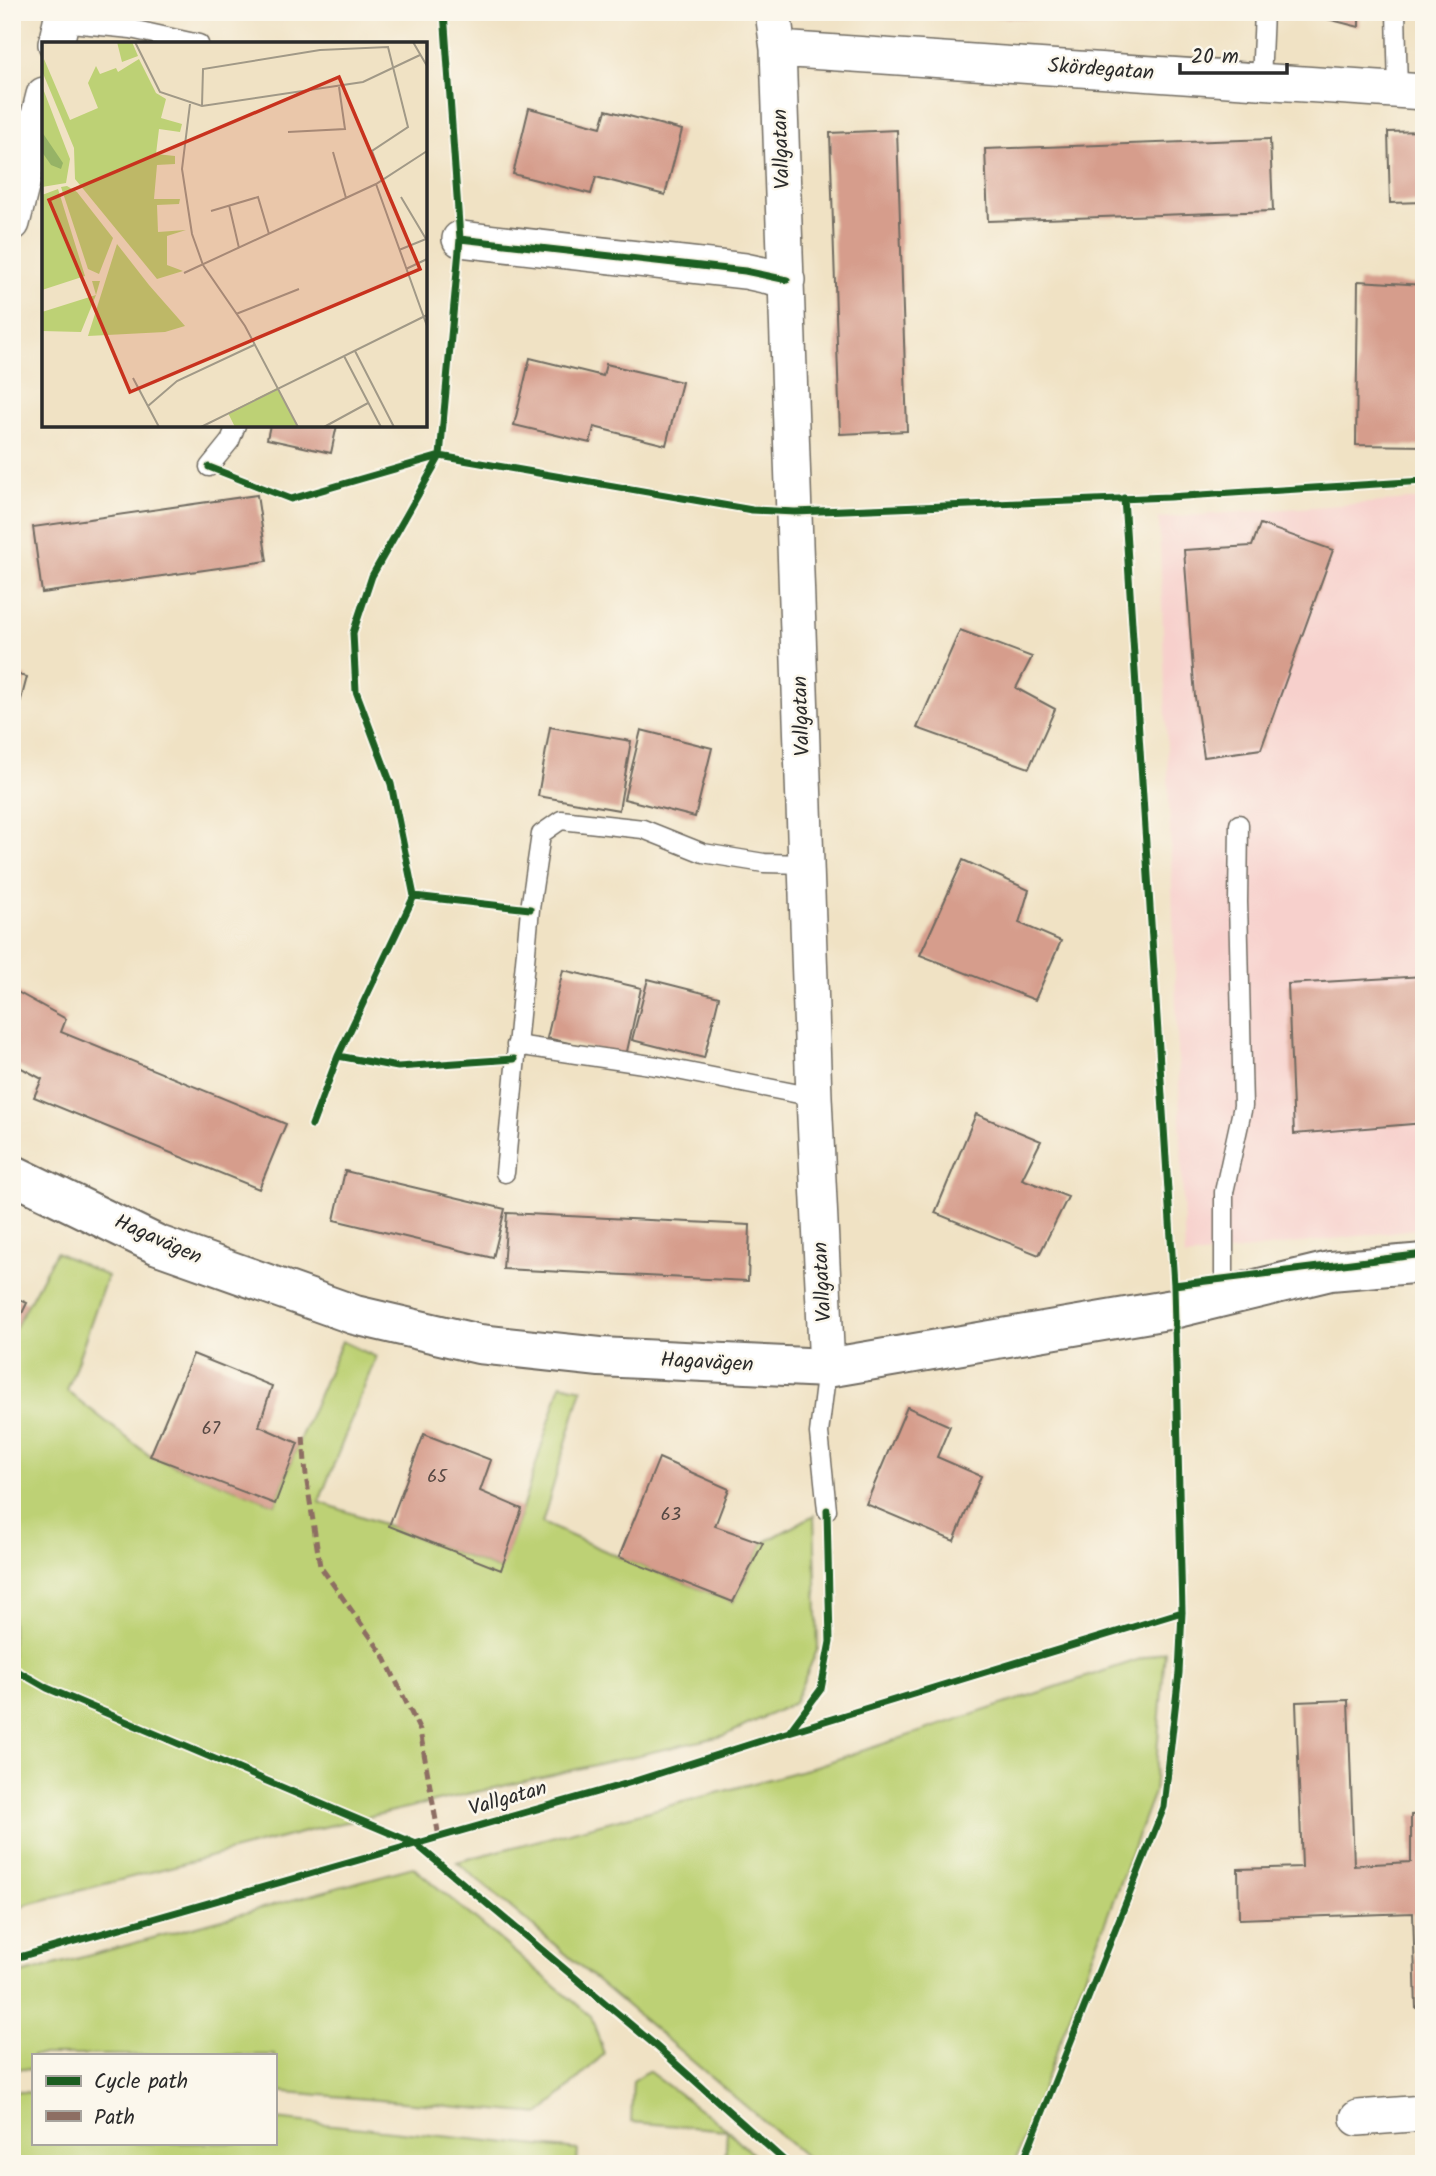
<svg xmlns="http://www.w3.org/2000/svg" width="1436" height="2176" font-family="Kalam,sans-serif">
	<rect width="100%" height="100%" fill="#fbf7ec"/>
	<filter id="ink" filterUnits="userSpaceOnUse"><feTurbulence type="fractalNoise" baseFrequency=".0143" numOctaves="2"/><feDisplacementMap in="SourceGraphic" scale="14" xChannelSelector="R" yChannelSelector="G"/><feConvolveMatrix kernelMatrix="1 2 1 2 8 2 1 2 1" color-interpolation-filters="sRGB"/></filter>
	<filter id="wash" filterUnits="userSpaceOnUse"><feTurbulence type="fractalNoise" baseFrequency=".00686" numOctaves="4" result="noise"/><feDisplacementMap in="SourceGraphic" scale="28" xChannelSelector="R" yChannelSelector="G"/><feGaussianBlur stdDeviation="1.57" result="paint"/><feColorMatrix in="noise" values="0 0 0 0 0 0 0 0 0 0 0 0 0 0 0 0 0 1.4 0 .05"/><feComposite in="paint" operator="in"/></filter>
	<g filter="url(#wash)">
		<rect width="100%" height="100%" fill="#f0e2c4"/>
		<path fill="#f7d0cc" d="M1424,499V1228L1185,1257L1159,518Z"/>
		<path fill="#bdd175" stroke="#747e50" stroke-width="2" d="M56,1252L107,1276L67,1391L150,1456L275,1504L298,1443L342,1341L376,1357L319,1502L389,1526L500,1570L522,1509L561,1384L582,1389L542,1523L619,1557L733,1602L763,1543L814,1515L818,1648L794,1703L726,1735L324,1827L28,1904L12,1912V1334Z
			M1165,1651L1154,1792L1014,2164H814L457,1862L807,1769Z
			M413,1867L591,2016L604,2054L541,2114L275,2091V2055H33V2070L12,2068V1981L21,1974Z
			M648,2071L728,2130L762,2164H725L727,2130L631,2122L633,2081Z
			M12,2091L33,2093V2143H275V2119L578,2150L577,2164H12Z"/>
		<g id="blocks">
			<path fill="#d69d8c" d="M919,12H1063V20L919,14Z
				M1304,12H1359V27L1304,13Z
				M529,108L601,127L606,110L682,130L665,195L596,177L591,194L513,174Z
				M897,130L907,431L840,434L830,133Z
				M1424,131V202L1390,203L1388,132Z
				M1270,139L1273,211L988,221L985,149Z
				M1358,281L1424,285V446L1356,445Z
				M530,358L603,376L606,364L682,382L666,445L594,427L590,443L514,425Z
				M270,425H337L331,453L267,439Z
				M257,495L267,561L42,593L33,527Z
				M1260,524L1333,550L1261,749L1204,757L1195,697L1184,550L1252,546Z
				M960,630L1032,657L1016,688L1055,709L1029,768L917,728Z
				M12,673L27,677L13,730H12Z
				M550,727L631,741L619,810L538,796Z
				M641,730L712,748L695,817L624,799Z
				M963,860L1029,890L1019,923L1061,941L1035,1000L920,955Z
				M563,970L641,988L626,1056L547,1038Z
				M1424,976V1123L1294,1134L1288,984Z
				M648,979L719,997L704,1058L632,1040Z
				M12,989L66,1019L61,1032L286,1124L259,1189L34,1097L42,1079L12,1063Z
				M976,1114L1041,1141L1022,1179L1068,1197L1039,1255L935,1213Z
				M345,1171L505,1209L493,1258L334,1220Z
				M507,1213L750,1225L748,1281L503,1269Z
				M12,1296L27,1303L12,1334Z
				M193,1354L272,1386L259,1426L298,1443L275,1504L150,1456Z
				M907,1407L950,1426L937,1457L981,1476L954,1541L866,1504Z
				M424,1434L491,1460L480,1491L522,1509L501,1570L389,1526Z
				M659,1458L729,1489L715,1526L763,1543L733,1602L619,1557Z
				M1348,1700L1354,1865L1411,1862V1815L1424,1814V2008H1416L1413,1913L1239,1919L1238,1869L1302,1867L1296,1702Z"/>
		</g>
	</g>
	<g filter="url(#ink)">
		<use href="#blocks" fill-opacity="0" stroke="#706b61" stroke-width="2"/>
		<g fill="none" stroke-linecap="round" stroke-linejoin="round">
			<g stroke="#706b61" stroke-width="21">
				<path id="service" d="M1396,12L1398,91
					M61,22L131,29L199,44
					M1261,81L1264,12
					M209,467L230,441L236,425
					M516,1045L657,1066L814,1097
					M505,1173L530,909L541,834L561,820L643,829L703,853L764,863L807,864
					M1227,1296L1224,1279V1192L1243,1106L1238,902L1239,824
					M827,1510L819,1433L827,1368"/>
			</g>
			<g stroke="#706b61" stroke-width="38">
				<path id="minor" d="M773,12L778,49L814,1097L827,1368
					M56,44L63,12
					M778,49L1424,92
					M12,223L44,95
					M460,239L745,271L787,280
					M1358,2118L1424,2113"/>
			</g>
			<g stroke="#706b61" stroke-width="42">
				<path id="tertiary" d="M12,1174L158,1245L355,1315L479,1344L600,1357L827,1368L1173,1309L1330,1271L1424,1263"/>
			</g>
			<use href="#service" stroke="#fff" stroke-width="18"/>
			<use href="#minor" stroke="#fff" stroke-width="35"/>
			<use href="#tertiary" stroke="#fff" stroke-width="38"/>
			<path stroke="#8d6e63" stroke-width="5" stroke-dasharray="10 5" stroke-linecap="butt" d="M303,1436L306,1476L320,1566L384,1656L420,1731L439,1837"/>
			<g stroke="#fbf7ec" stroke-width="11">
				<path id="cycleway" d="M460,239L745,271L787,280
					M209,467L291,499L440,456L752,510L795,512L1169,497L1424,481
					M414,896L530,909
					M338,1056L398,1067L514,1059
					M312,1125L338,1056L414,896L391,784L356,691L353,633L372,576L440,456L460,239L444,12
					M1174,1285L1424,1254
					M12,1668L47,1688L416,1844L655,2045L788,2164
					M789,1732L1182,1612
					M12,1959L632,1782L789,1732L821,1689L830,1642L827,1510
					M1022,2164L1164,1807L1179,1673L1182,1612L1174,1285L1124,498"/>
			</g>
			<use href="#cycleway" stroke="#1b5e20" stroke-width="7"/>
		</g>
	</g>
	<g text-anchor="middle" dominant-baseline="central" stroke-width="5" stroke-linejoin="round" paint-order="stroke">
		<g font-size="18" fill="#564843">
			<text x="211" y="1429">67</text>
			<text x="437" y="1477">65</text>
			<text x="671" y="1515">63</text>
		</g>
		<g font-size="21" fill="#2b2b2b" stroke="#fbf7ec">
			<text transform="translate(1101 70) rotate(4)">Skördegatan</text>
			<text transform="translate(782 149) rotate(-92)">Vallgatan</text>
			<text transform="translate(802 716) rotate(-92)">Vallgatan</text>
			<text transform="translate(158 1240) rotate(24)">Hagavägen</text>
			<text transform="translate(823 1282) rotate(-93)">Vallgatan</text>
			<text transform="translate(707 1363) rotate(3)">Hagavägen</text>
			<text transform="translate(508 1799) rotate(-16)">Vallgatan</text>
		</g>
	</g>
	<g transform="translate(42 42)">
		<rect width="385" height="385" fill="#f0e2c4"/>
		<path d="M75,0H90L96,14L80,20ZM2,17L28,78L56,66L46,41L54,24L58,32L74,26L76,30L97,17L114,51L124,57L119,76L140,82L138,90L117,87L114,112L133,114V122L115,123L112,157H138L137,162L115,163L116,190L144,188L125,194V223L141,229L115,237L33,137L32,106L0,29ZM0,44L28,117L24,141L0,145ZM25,144L35,150L71,196L57,232L46,227L19,145ZM16,147L43,234L0,248V153ZM75,202L107,243L143,284L123,290L46,294ZM50,239H58L54,253L39,290L0,289V270L54,253ZM235,346L256,385H193L186,371Z" fill="#bdd175"/>
		<path d="M0,90L21,121L19,127L9,123L0,110Z" fill="#96b366"/>
		<path fill="none" stroke="#a19987" stroke-width="2" d="M93,0L118,50L160,64L321,40L378,13M371,0L385,24M148,62L140,127L150,192L161,223L203,284L256,385M160,64L161,27L278,8L346,5L366,85L330,109L341,138M246,90L303,87L297,45M291,110L304,156M334,142L385,284M187,163L197,206M169,169L216,155L227,192M357,208L384,197L359,155M364,227L385,217M142,231L334,142L385,109M194,272L257,247M313,309L352,385M302,314L339,385M91,336L117,385M106,364L135,339L212,303M159,385L385,273M282,385L326,361"/>
		<path fill="#c8321e" fill-opacity="0.15" stroke="#c8321e" stroke-width="3.5" d="M297,35L378,227L88,350L7,158Z"/>
		<rect width="385" height="385" fill="none" stroke="#2b2b2b" stroke-width="3.5"/>
	</g>
	<rect width="1436" height="2176" fill="none" stroke="#fbf7ec" stroke-width="42"/>
	<rect x="32" y="2054" width="245" height="91" fill="#fbf7ec" stroke="#a8a59f" stroke-width="2"/>
	<rect x="46" y="2076" width="35" height="10" fill="#1b5e20" stroke="#a8a59f" stroke-width="2"/>
	<text x="94" y="2088" font-size="21" fill="#2b2b2b">Cycle path</text>
	<rect x="46" y="2111" width="35" height="10" fill="#8d6e63" stroke="#a8a59f" stroke-width="2"/>
	<text x="94" y="2124" font-size="21" fill="#2b2b2b">Path</text>
	<path d="M1180 63v10h107v-10" fill="none" stroke="#2b2b2b" stroke-width="3.5"/>
	<text x="1191" y="63" font-size="21" fill="#2b2b2b" stroke="#fbf7ec" stroke-width="5" paint-order="stroke">20 m</text>
</svg>
